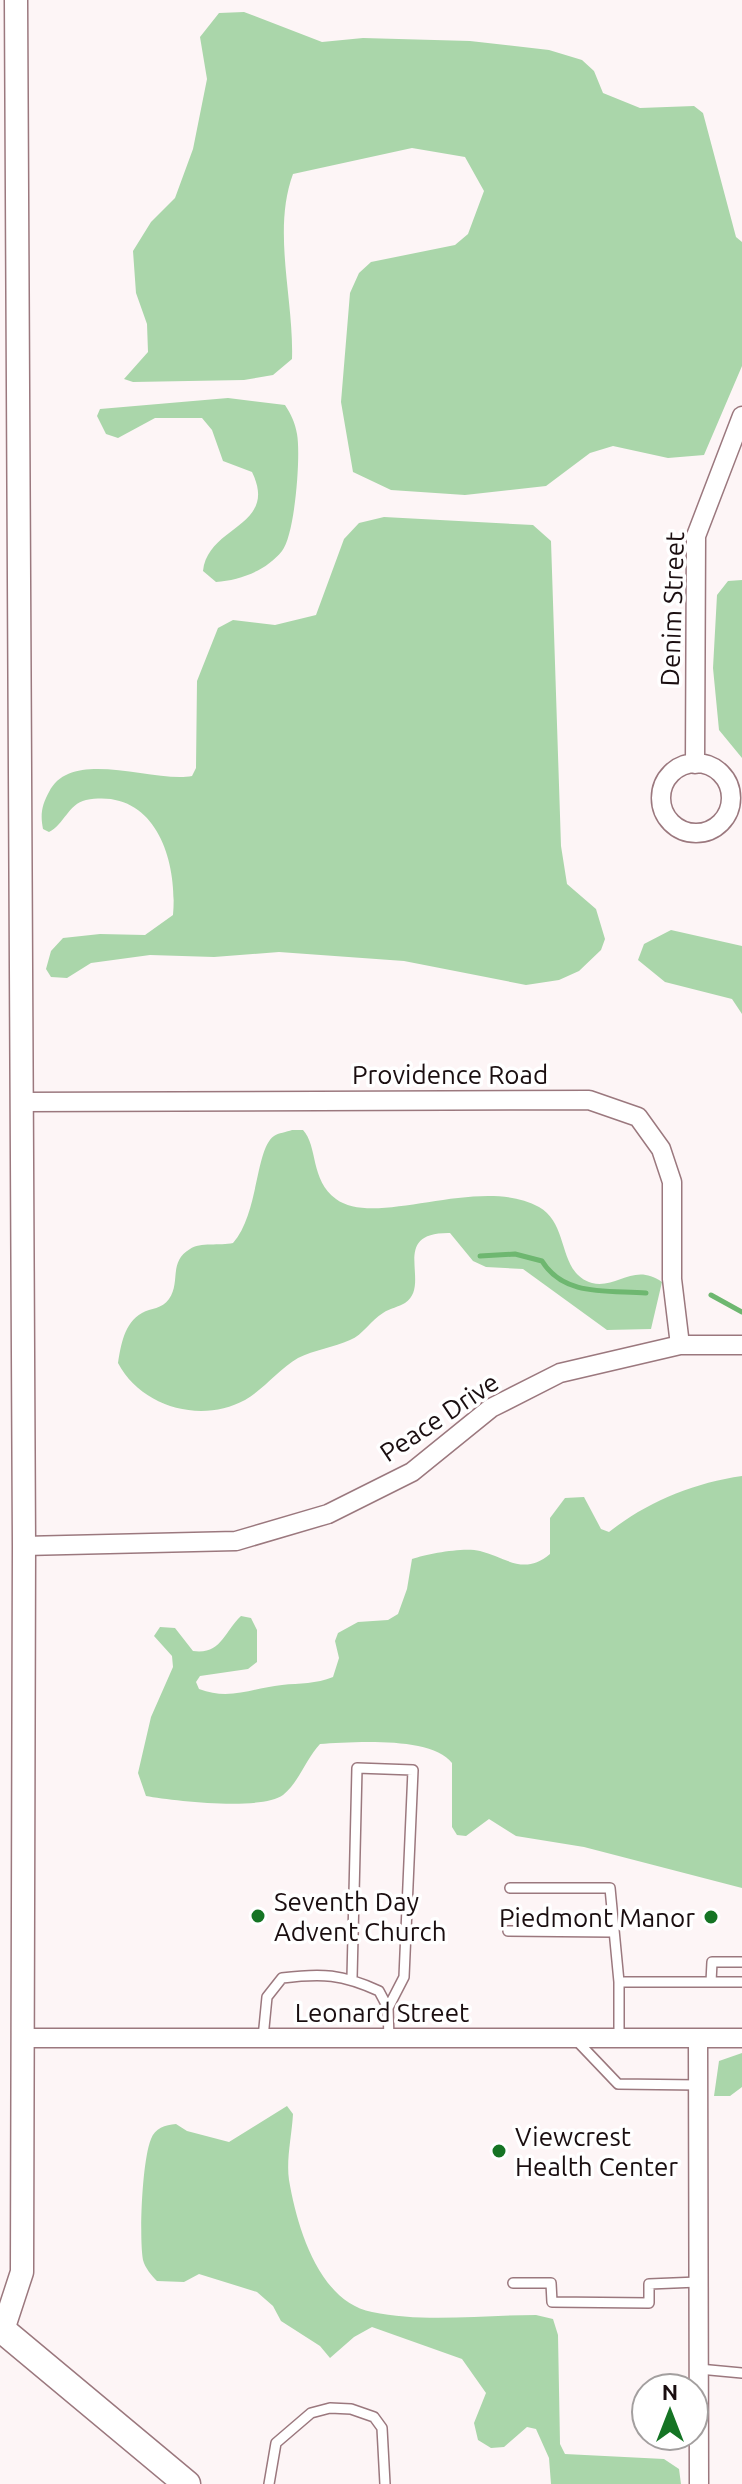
<svg xmlns="http://www.w3.org/2000/svg" width="742" height="2484" font-family="Ubuntu,sans-serif">
	<rect width="100%" height="100%" fill="#fdf5f6"/>
	<path fill="#aad6aa" d="M244,12L322,42L363,38L470,41L549,50L582,60L594,71L603,93L640,108L694,106L703,113L736,237L742,242V366L704,455L668,458L613,446L590,453L546,486L465,495L391,490L353,472L341,402L350,293L359,273L371,262L455,245L468,234L484,191L465,157L412,148L293,174C272,231 294,299 292,359L273,375L244,380L133,382L124,379L148,352L147,324L136,293L133,251L151,222L175,198L193,149L207,79L200,37L219,13Z
		M228,398L285,405C291,414 295,423 297,434C301,455 295,535 282,551C266,571 240,580 216,582L203,571C208,525 279,527 252,472L223,461L212,430L202,418H155L118,438L106,434L97,416L100,409Z
		M384,517L533,525L551,541L561,846L567,884L596,909L605,939L601,950L579,971L559,980L526,985L404,961L279,952L214,957L150,955L91,963L67,978L51,977L46,969L51,951L63,938L100,934L145,935L173,915C178,860 155,787 86,800C68,804 64,825 49,832L43,829C40,814 42,805 49,792C71,747 153,783 192,776L196,768L197,681L218,628L233,620L275,625L316,615L344,539L359,523Z
		M742,580V758L719,730L713,668L717,595L728,581Z
		M671,930L742,946V1014L732,999L665,982L638,960L644,944Z
		M292,1130H303C318,1146 310,1180 336,1199C376,1229 479,1174 539,1207C570,1224 557,1273 592,1283C617,1289 634,1262 662,1282L651,1329L607,1330L523,1269L486,1267L473,1261L450,1233C387,1232 433,1285 405,1303C399,1307 390,1308 383,1313C371,1320 363,1335 350,1340C334,1347 314,1350 298,1358C279,1369 264,1389 245,1400C201,1424 141,1407 118,1363C121,1345 124,1323 142,1313C151,1308 162,1309 169,1299C181,1282 168,1262 190,1249C200,1242 220,1246 233,1243C259,1214 255,1149 274,1136C278,1133 287,1132 292,1130Z
		M742,1476V1888L584,1847L516,1836L489,1819L466,1836L457,1835L452,1827V1763C432,1736 352,1742 320,1744C306,1759 299,1782 283,1795C262,1811 173,1801 146,1796L138,1773L151,1717L173,1667L172,1656L154,1636L160,1627L175,1628L193,1651C221,1655 224,1632 241,1616L251,1618L257,1630V1662L248,1669L200,1676L196,1682L199,1689C230,1701 252,1688 282,1685C300,1683 316,1684 333,1677L339,1658L335,1641L338,1633L358,1622L388,1620L398,1614L407,1589L412,1559C428,1554 463,1547 480,1551C507,1558 524,1576 550,1554V1518L565,1498L584,1497L601,1529L609,1532C647,1502 693,1483 742,1476Z
		M742,2053V2087L730,2096H714L719,2061Z
		M287,2106L293,2114C292,2134 286,2160 289,2180C297,2227 319,2302 372,2312C424,2323 483,2315 536,2315L553,2319L558,2335L560,2444L565,2454L664,2459L679,2469L681,2484H551L549,2458L536,2429L527,2427L504,2447L491,2448L478,2440L474,2423L486,2393L462,2359L372,2327L354,2337L330,2358L320,2346L281,2321L273,2306L257,2292L199,2274L184,2282L157,2281C152,2276 145,2268 143,2260C139,2237 142,2161 151,2139C155,2128 165,2125 176,2124L187,2131L229,2142Z"/>
	<g fill="none" stroke-linecap="round" stroke-linejoin="round">
		<path stroke="#6eb770" stroke-width="5" d="M480,1256L515,1254L542,1261C564,1297 608,1290 646,1293
			M711,1295L742,1312"/>
		<g stroke="#9b787e" stroke-width="12">
			<path id="service" d="M510,1888H610L619,1982V2038
				M508,1931L612,1932
				M352,1978L357,1768L413,1770L404,1977L388,2008
				M619,1982H742
				M711,1982L712,1962H742
				M263,2038L267,1997L282,1978C322,1973 342,1974 379,1991L388,2008L389,2038
				M577,2041L618,2084L698,2085
				M513,2283H551L552,2302L649,2303V2284L698,2282
				M699,2369L742,2373
				M269,2484L276,2443L311,2413L330,2408L351,2409L374,2417L382,2428L385,2484"/>
		</g>
		<g stroke="#9b787e" stroke-width="21">
			<path id="minor" d="M661 798a35 35 0 1 1 70 0a35 35 0 1 1-70 0Z
				M695,764L696,536L742,416
				M22,1102L589,1100L638,1117L661,1149L672,1182V1279L680,1345
				M24,1546L236,1541L328,1514L412,1472L491,1408L560,1373L680,1345H742
				M23,2038H742
				M698,2038L699,2484"/>
		</g>
		<g stroke="#9b787e" stroke-width="25">
			<path id="tertiary" d="M3,2330L22,2272L24,1546L16,0"/>
		</g>
		<g stroke="#9b787e" stroke-width="29">
			<path id="secondary" d="M0,2328L187,2484"/>
		</g>
		<use href="#service" stroke="#fff" stroke-width="9"/>
		<use href="#minor" stroke="#fff" stroke-width="18"/>
		<use href="#tertiary" stroke="#fff" stroke-width="22"/>
		<use href="#secondary" stroke="#fff" stroke-width="26"/>
	</g>
	<g fill="#157424" stroke="#fff" stroke-width="3">
		<circle cx="258" cy="1916" r="8"/>
		<circle cx="711" cy="1917" r="8"/>
		<circle cx="499" cy="2151" r="8"/>
	</g>
	<g text-anchor="middle" dominant-baseline="central" stroke-width="7" stroke-linejoin="round" paint-order="stroke">
		<g font-size="26" fill="#1a0e10" stroke="#fff">
			<text transform="translate(672 609) rotate(-88)">Denim Street</text>
			<text x="450" y="1074">Providence Road</text>
			<text transform="translate(439 1417) rotate(-34)">Peace Drive</text>
			<text x="382" y="2012">Leonard Street</text>
		</g>
		<g font-size="26" fill="#1a0e10" stroke="#fff" text-anchor="start">
			<text x="274" y="1901">Seventh Day<tspan x="274" dy="30">Advent Church</tspan></text>
			<text x="695" y="1917" text-anchor="end">Piedmont Manor</text>
			<text x="515" y="2136">Viewcrest<tspan x="515" dy="30">Health Center</tspan></text>
		</g>
	</g>
	<g transform="translate(670 2412)"><circle r="38" fill="#ffffff" stroke="#a39f9f" stroke-width="2"/>
	<path d="M0-6L14 30L0 20L-14 30Z" fill="#157424"/>
	<text y="-12" font-size="22" font-weight="bold" text-anchor="middle" fill="#1a0e10">N</text>
	</g>
</svg>
